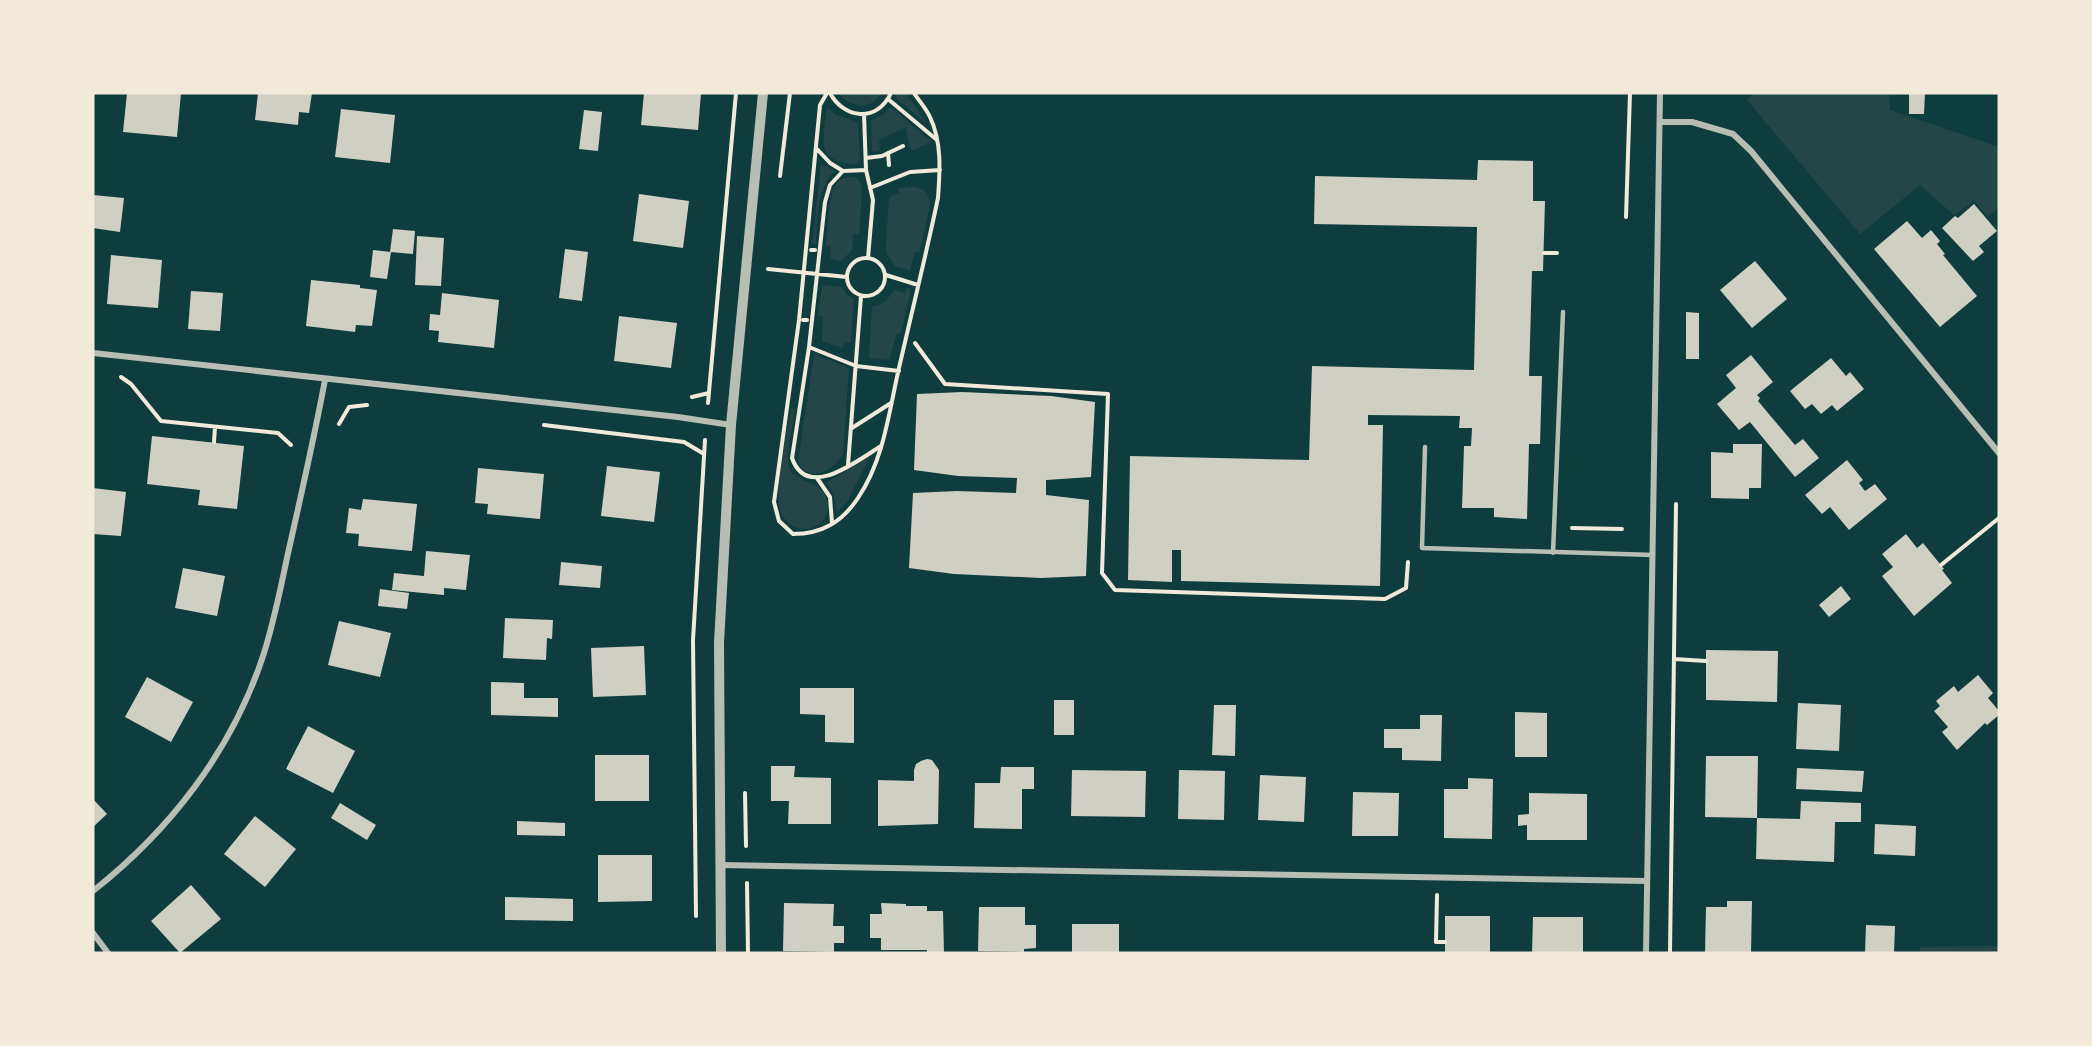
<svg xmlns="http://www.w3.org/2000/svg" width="2092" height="1046" font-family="Cabin,sans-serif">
	<rect width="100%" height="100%" fill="#0f3d3e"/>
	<path fill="#244646" d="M839,93H881C871,111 850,108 839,93Z
		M897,93H906L927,124L896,98Z
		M1755,93H1889L1890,110L1999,147V208L1988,217L1974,201L1954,215L1920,185L1860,234L1747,100Z
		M827,107L836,115L858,122L860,159L857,164C814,163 823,139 827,107Z
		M890,107L932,142L911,151L906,127L879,140L880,151L872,152L871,120L882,115Z
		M821,164L835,171C816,189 818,220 816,244H812Z
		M854,177L859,180L862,188L859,235L853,234L852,250L841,261L830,259L831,246L826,245C828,229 827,191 840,180C844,177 849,177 854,177Z
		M914,187C925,189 929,193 930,205L920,252H915L910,270L895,266L887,254L886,245L889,199L893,195L899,193L898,188Z
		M822,285L842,287L846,294L854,299L851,342H845L842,348L822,341L823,317L818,316Z
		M906,288L911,289L901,334L897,333L889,360L869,358L872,306C883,306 888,299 894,290L905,293Z
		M814,354L849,368L843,455C836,466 816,481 804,470C801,468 800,464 798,461Z
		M791,408L795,409C794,420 786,454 788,464C792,480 808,480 819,488C833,498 830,519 816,526C811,529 804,530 798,528C790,526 782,518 780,509C775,484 787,435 791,408Z
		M870,457L848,500L837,513C835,501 834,491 826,483Z
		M1999,946V953H1920V947Z"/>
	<path fill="#cfcfc3" d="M127,93H181L177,137L123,132Z
		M258,93H312L309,113L299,112L298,125L255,120Z
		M644,93H701L698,130L641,125Z
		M1909,93H1925L1924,114H1909Z
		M341,109L395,115L390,163L335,157Z
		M584,110L602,112L598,151L579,149Z
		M1478,160L1533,161V201H1545L1543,271H1532L1529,376H1542L1540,444H1529L1527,519L1494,517V508H1462L1464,446H1471L1472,428H1459L1460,416L1368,415V425H1383L1380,586L1181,581V550H1172V582L1128,580L1130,456L1309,460L1312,366L1474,370L1477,227L1314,224L1315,176L1477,180Z
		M639,194L689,201L683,248L633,241Z
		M93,195L124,198L120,232L93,228Z
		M1974,204L1997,231L1979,246L1984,252L1973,261L1942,228L1955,216L1958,218Z
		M1907,221L1922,238L1931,230L1940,241L1937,244L1945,254L1943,255L1977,296L1940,327L1874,249Z
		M393,229L415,231L413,254L390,252Z
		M417,236L444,238L441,286L415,285Z
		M565,249L588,252L582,301L559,298Z
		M373,250L391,252L387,279L370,277Z
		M111,255L162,260L158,308L107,304Z
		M1755,261L1787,299L1752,328L1720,290Z
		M311,280L360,285V288L377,290L372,326L356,325L355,332L306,326Z
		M191,291L223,293L220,331L188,329Z
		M442,293L499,300L494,348L438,342L439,331L429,330L430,314L440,315Z
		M1686,312L1699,313V359H1686Z
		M619,316L677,323L671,368L614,361Z
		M1751,355L1773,382L1757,395L1760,398L1758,401L1795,445L1803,439L1819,458L1795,477L1750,422L1739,430L1717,404L1736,388L1726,375Z
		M1831,358L1846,376L1850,372L1864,389L1837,411L1832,405L1821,414L1812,404L1805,409L1790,391Z
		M962,392L1051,396L1095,402L1091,477L1046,480V495L1089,500L1086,576L1041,578L954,574L909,568L913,493L957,491L1016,493L1017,478L958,476L914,470L917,394Z
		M152,436L244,446L237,509L198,505L200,490L147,484Z
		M1733,444H1762L1761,488H1749V499L1711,498V452L1733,453Z
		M1847,460L1863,480L1859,483L1865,491L1875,484L1887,499L1849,530L1830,507L1822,514L1805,495Z
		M607,466L660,472L654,522L601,516Z
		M478,468L544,474L540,519L487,514L488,504L475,503Z
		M93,488L126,492L121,536L93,534Z
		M363,499L417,504L412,551L358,546L359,534L346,533L349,508L361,510Z
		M1906,534L1917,548L1923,543L1944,569L1942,570L1952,583L1914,616L1882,576L1893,567L1882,554Z
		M426,551L470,555L466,590L444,588V595L392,590L394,573L424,576Z
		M561,562L602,566L600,588L559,585Z
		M183,568L225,576L217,616L175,608Z
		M1841,586L1851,599L1829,617L1819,605Z
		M380,589L409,593L407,609L378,606Z
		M505,618L553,620L552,639L547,638L546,660L503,658Z
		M339,621L391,633L380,677L328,665Z
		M644,646L646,695L593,697L591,648Z
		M1706,650L1778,651L1777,702L1706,700Z
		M1978,675L1993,693L1988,698L1999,711V715L1987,725L1985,723L1957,750L1942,732L1948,727L1934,711L1940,706L1936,701L1954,686L1958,692Z
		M147,677L193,702L171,742L125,717Z
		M491,682L524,683V698H558V717L491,715Z
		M800,688H854V743L825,742V715L800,714Z
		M1054,700H1074V735H1054Z
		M1798,703L1841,705L1839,751L1796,749Z
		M1214,705H1236L1235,756L1212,755Z
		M1515,712L1547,713V757H1515Z
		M1420,715H1442L1441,761L1402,760V748H1384V729H1420Z
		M308,726L355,751L333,793L286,769Z
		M595,755H649V801H595Z
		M1706,756H1758L1757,818L1705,817Z
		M927,759L932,760L939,770L938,824L878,826V780L914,781V770L916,764L921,761Z
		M771,766H795L794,777L831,778V824H788L789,801H771Z
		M1001,767H1034V789H1022V829L974,828L975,783H1000Z
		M1797,768L1864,771L1862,792L1796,789Z
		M1072,770L1146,771L1145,817L1071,816Z
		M1179,770L1225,771L1224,820L1178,819Z
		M1260,775L1306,777L1304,822L1258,820Z
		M1468,778L1493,779L1492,839L1444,838V789H1468Z
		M1353,792L1399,793L1398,836H1352Z
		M1529,793L1587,794V840H1527V825L1518,826V815L1529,814Z
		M93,799L107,814L93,827Z
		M1801,801L1861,803V822H1835L1834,862L1756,859L1757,818L1800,819Z
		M340,803L376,825L367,840L331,818Z
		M255,816L296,849L265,887L224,854Z
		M517,821L565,823V836L517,835Z
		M1875,824L1916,826L1915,856L1874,854Z
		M598,855H652V901L598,902Z
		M191,885L221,919L180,953L151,921Z
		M505,897L573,899V921L505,920Z
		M1727,901H1752L1751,953H1705L1706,907H1727Z
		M784,903L834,904L833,926H844V943H834V952L783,951Z
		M881,903L906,904V906H927V911H943L944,953H927V950H881V938H870V914H882Z
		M979,907H1025V925H1036V948L1024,949V952L978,951Z
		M1445,916H1490V953H1445Z
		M1533,917H1583V953H1532Z
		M1072,924H1119V953H1072Z
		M1866,925L1895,926L1894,953H1865Z"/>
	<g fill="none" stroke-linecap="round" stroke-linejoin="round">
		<path stroke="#f1e9da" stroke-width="4" d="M827,93L820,105L799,320L774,502L779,521L793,534C822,534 842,522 858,498C884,460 889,411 899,368C912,311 926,255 938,198C940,171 942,142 930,117C926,108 919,101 914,93
			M830,93C844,119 877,123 891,93
			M888,99L937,140
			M864,114L866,170L873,200L868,258
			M817,149L830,163L843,171
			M888,153L889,165
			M866,158L882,156L903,146
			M866,170L843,171L830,185L825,202L809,347L792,458C807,501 857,461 881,446
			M780,176L790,93
			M870,188L910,172L940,170
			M1626,217L1630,93
			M811,250H815
			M1544,253H1557
			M847 277a19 19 0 1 1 38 0a19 19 0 1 1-38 0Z
			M768,269L847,277
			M886,275L918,285
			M803,320H807
			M915,343L945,384L1108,394L1102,573L1115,590L1385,599L1406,588L1408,562
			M809,347L856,366L899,371
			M121,377L131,384L161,421L278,433L291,445
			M692,397L709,393
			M708,403L736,93
			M339,424L349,407L367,405
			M544,425L684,442L704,454
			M852,428L891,403
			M214,442L215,427
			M848,465L861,296
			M817,478L830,497L832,523
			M1572,528L1622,529
			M1941,565L1999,518
			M1674,659L1706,661
			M745,793L746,846
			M747,883L748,953
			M1437,895L1436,942H1445
			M696,916L693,640L705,440
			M1670,953L1676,504"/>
		<path stroke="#b8beb3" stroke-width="4.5" d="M1425,447L1422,548L1653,555
			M1553,553L1563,312"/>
		<path stroke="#b8beb3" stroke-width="6" d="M1660,122H1692L1733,134L1751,151L1999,453
			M93,353L678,417L731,425
			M719,865L1647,881
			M93,891C169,831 231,752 262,659C275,621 282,579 291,540C303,487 315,433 325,380
			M93,933L108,953
			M1646,953L1660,93"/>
		<path stroke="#b8beb3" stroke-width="10" d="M721,953L719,643L731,425L763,93"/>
	</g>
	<rect width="2092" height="1046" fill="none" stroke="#f1e9da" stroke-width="189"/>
</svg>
